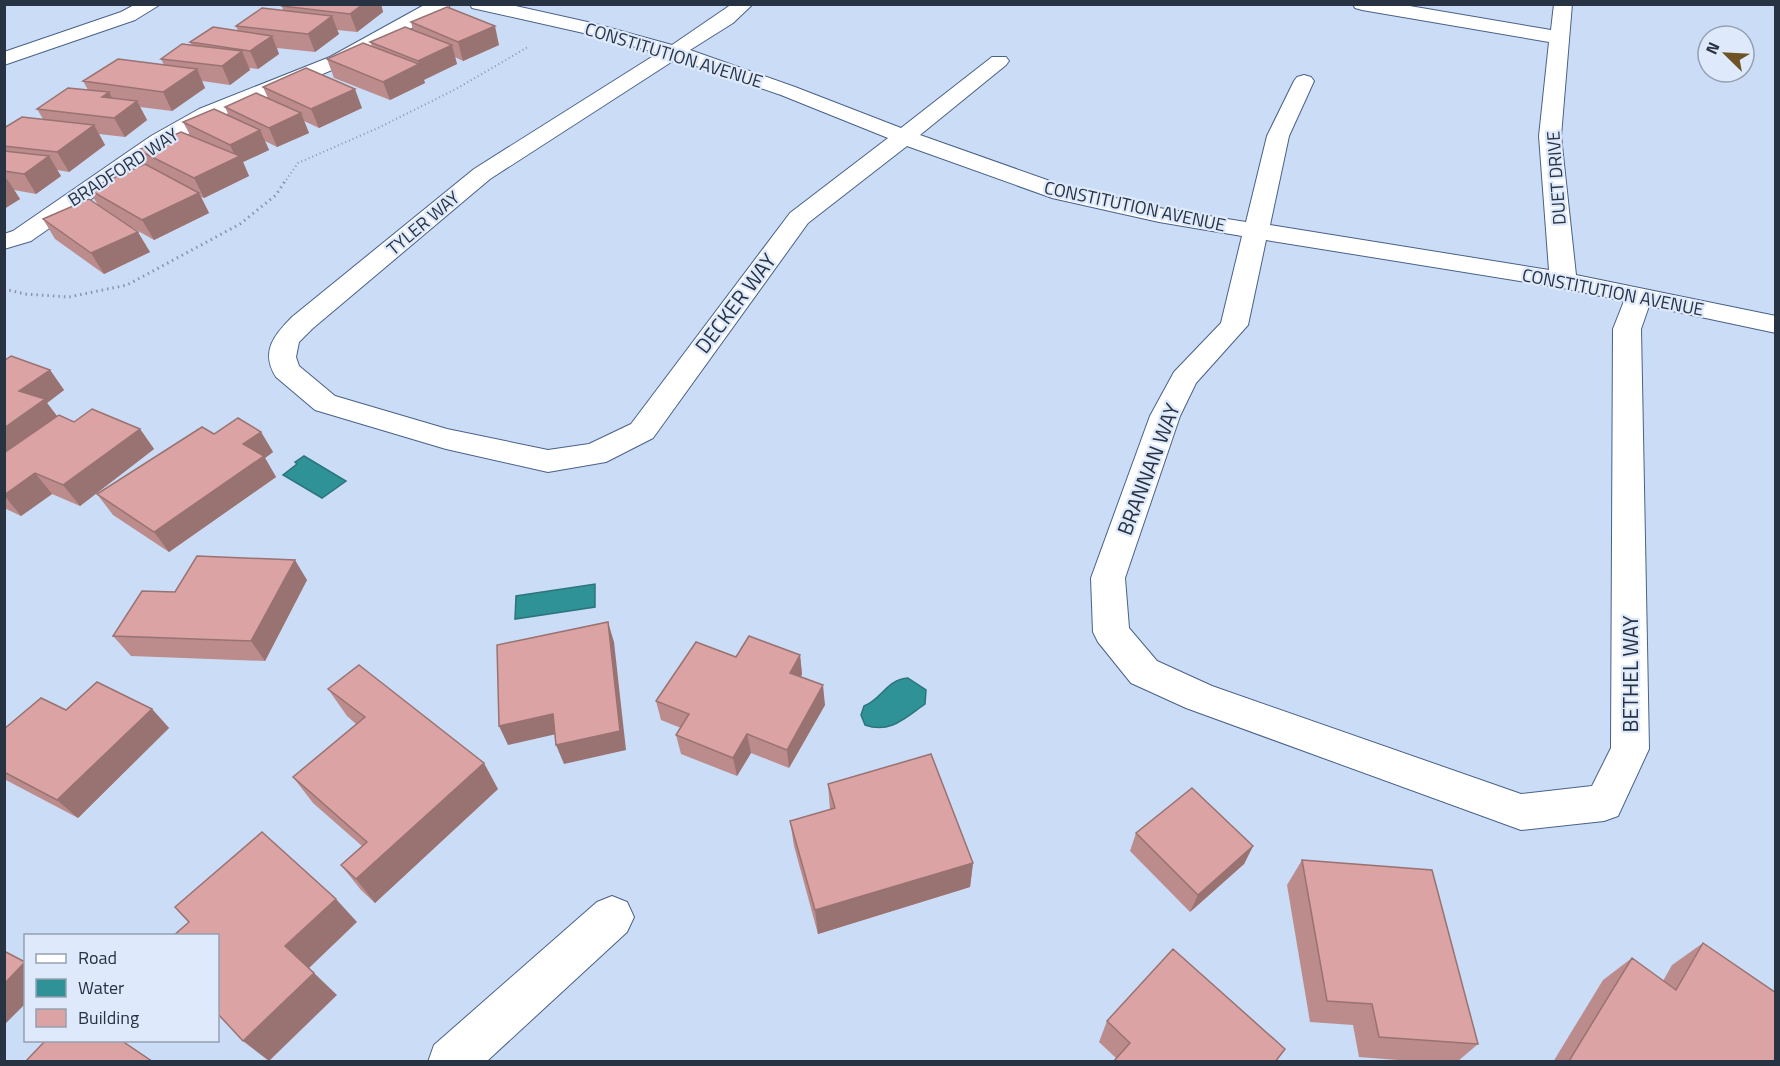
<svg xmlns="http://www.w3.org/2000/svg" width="1780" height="1066" font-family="'Titillium Web',sans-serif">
	<rect width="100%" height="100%" fill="#cbdcf6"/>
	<path fill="#2e9296" stroke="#2c757d" stroke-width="1.5" d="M304,456L346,481L322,498L283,475L297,464L295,462Z
		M595,584V607L515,619L516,596Z
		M908,678L926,690L925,704C905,718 890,734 865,725L861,715L864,706C882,699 887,679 908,678Z"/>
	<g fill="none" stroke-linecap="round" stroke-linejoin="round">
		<g stroke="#496187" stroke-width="2">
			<path id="street" d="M136,4H161L135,20L4,65V52L121,12Z
				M426,4H450L448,8L344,65L215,119L167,146L31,241L4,249V234L13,231L151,136L199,109L330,57Z
				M470,4H507L592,23L672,45L732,4H753L733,23L690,50L795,87L901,128L992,57H1006L1009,61L1006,65L920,135L1067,187L1159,208L1246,222L1267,136L1294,81L1297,77L1304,75L1311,77L1314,81L1289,136L1270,225L1549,270L1539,136L1549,42L1362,10L1355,8L1353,4H1398L1551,30L1554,4H1572L1561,136L1576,275L1776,316V333L1649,306L1641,329L1649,749L1618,816L1604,821L1521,830L1186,708L1131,683L1098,642L1093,632L1091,578L1150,416L1174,372L1221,323L1242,236L1159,222L1052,198L907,146L808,223L653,438L606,462L548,472L446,449L315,410L276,377C260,352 274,335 292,317L474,169L658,53L588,34L472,8ZM676,59L781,95L888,138L790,213L631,424L589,444L548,450L447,429L335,396L299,366L296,357L299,342L312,329L490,179ZM1266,240L1563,288L1624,301L1613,329L1611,748L1592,786L1521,794L1212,686L1157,661L1129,628L1125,578L1180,416L1196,383L1248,325Z
				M612,896L627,902L634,917L627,932L486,1062H428L434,1045L597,902Z"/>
		</g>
		<path stroke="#8896ac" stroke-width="2" stroke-dasharray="1 3" stroke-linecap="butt" d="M284,183L298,163L378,128L456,89L528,47"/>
		<path stroke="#8896ac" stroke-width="3" stroke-dasharray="1.5 4" stroke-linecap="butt" d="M4,289L25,294L69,297L127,285L240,224L276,195L285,181"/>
		<use href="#street" fill="#fff" fill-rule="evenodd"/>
	</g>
	<path fill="#bc8c8c" d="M284,4H381L383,12L357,32L337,30L339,34L315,52L277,48L279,54L258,69L249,68L250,70L230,85L202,81L205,88L172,111L140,107L147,120L125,137L99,134L105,145L69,172L57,170L61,176L36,194L14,190L20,199L4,209V128L43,119L37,109L88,90L83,81L164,65L161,59L192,46L190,42L238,31L236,26L283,10L282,6Z
		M411,22L499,45L463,61L455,57L457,64L423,79L425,83L390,100L334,78L327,59L372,46L370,42L413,30Z
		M263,87L362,108L319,128L304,121L309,133L277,147L265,141L269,150L243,162L249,176L204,198L201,197L209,213L154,240L131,227L150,252L104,274L55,239L43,219L98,205L88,189L146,165L138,150L190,135L183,122L229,116L225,107L268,98Z
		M4,361L50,370L64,390L47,403L57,416L74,422L140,429L154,449L80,506L52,494L21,516L4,508Z
		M261,432L273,452L265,458L276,477L169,552L113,515L97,494L214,434Z
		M307,580L265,661L131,656L113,636L175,592Z
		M800,655L802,674L801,677L825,705L789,768L751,753L737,776L681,754L676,735L681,728L661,720L656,701L736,657Z
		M328,689L498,789L375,903L361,890L341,865L362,846L313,803L293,777L356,724L347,716Z
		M152,709L169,728L78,818L4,779V729L66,710Z
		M828,784L973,863L970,887L818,934L794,846L790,821L830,810Z
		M1136,833L1253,846L1244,864L1190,912L1130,851Z
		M1302,860L1478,1044L1457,1062H1423L1359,1057L1353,1025L1310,1022L1287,885Z
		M1703,943L1776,1062H1553L1603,980L1632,958L1663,981L1672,965Z
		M1107,1021L1275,1062L1116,1058L1099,1042Z"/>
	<path fill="#997272" d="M363,4H381L383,12L357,32L350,14Z
		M332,16L339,34L315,52L308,34Z
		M495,26L499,45L463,61L458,42Z
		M272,36L279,54L258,69L250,51Z
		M452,45L457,64L424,80L418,61Z
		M242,51L250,70L230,85L222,66Z
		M419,64L425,83L390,100L383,82Z
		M197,69L205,88L172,111L163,92Z
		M355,89L362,108L319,128L311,109Z
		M109,92L119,111L102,97Z
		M137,101L147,120L125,137L114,118Z
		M301,113L309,133L277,147L269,128Z
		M94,125L105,145L69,172L57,152Z
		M260,130L269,150L243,162L249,176L204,198L194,178L236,158L230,145Z
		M49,156L61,176L36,194L24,174Z
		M7,179L20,199L4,209V181Z
		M199,193L209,213L154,240L142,220Z
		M138,232L150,252L104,274L91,253Z
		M50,370L64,390L47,403L60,420L4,460V428L19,391Z
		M140,429L154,449L80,506L63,485Z
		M261,432L273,452L265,458L276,477L169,552L154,532L243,444Z
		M35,473L52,494L21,516L4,495Z
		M295,560L307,580L265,661L251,641Z
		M608,622L614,642L626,750L564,764L556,745Z
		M800,655L802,674L792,693L790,673Z
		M823,685L825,705L789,768L787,750Z
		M152,709L169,728L78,818L57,800Z
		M553,714L561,733L508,745L499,726Z
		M747,734L751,753L737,776L733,758Z
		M484,763L498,789L375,903L356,879Z
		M1253,846L1244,864L1190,912L1198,895Z
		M973,863L970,887L818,934L815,910Z
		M336,899L357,922L308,969L285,946Z
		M25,962L26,1003L4,1025V984Z
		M314,973L337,995L269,1061L243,1041Z
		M122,1041H123L154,1062H153Z"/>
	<path fill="#dba3a3" stroke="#997272" stroke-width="1.5" d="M284,4H363L350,14L282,6Z
		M447,7L495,26L458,42L411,22Z
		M262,8L332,16L308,34L236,26Z
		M213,27L272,36L250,51L190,42Z
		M405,27L452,45L418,61L370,42Z
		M363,43L419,64L383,82L327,59Z
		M182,44L242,51L222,66L161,59Z
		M118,59L197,69L163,92L83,81Z
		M306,68L355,89L311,109L263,87Z
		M68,88L109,92L102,97L137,101L114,118L37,109Z
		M256,93L301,113L269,128L225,107Z
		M214,109L260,130L230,145L183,122Z
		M22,117L94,125L57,152L4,146V128Z
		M181,132L240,156L194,178L138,150Z
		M4,151L49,156L24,174L4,171Z
		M145,164L199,193L142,220L88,189Z
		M89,199L138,232L91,253L43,219Z
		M11,356L50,370L19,391L45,399L4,428V361Z
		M92,409L140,429L63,485L35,473L4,495V453L59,415L74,422Z
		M238,418L261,432L243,444L264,456L154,532L97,494L202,427L214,434Z
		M197,556L295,560L251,641L113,636L142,591L175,592Z
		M608,622L620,731L556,745L553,714L499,726L497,645Z
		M749,636L800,655L790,673L823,685L787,750L747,734L733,758L676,735L689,714L656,701L696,642L736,657Z
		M359,665L484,763L356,879L341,865L367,842L293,777L365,717L328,689Z
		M97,682L152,709L57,800L4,772V729L41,698L66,710Z
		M931,754L973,863L815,910L790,821L835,808L828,784Z
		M1192,788L1253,846L1198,895L1136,833Z
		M262,832L336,899L285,946L314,973L243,1041L218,1014V936H173L189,922L175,907Z
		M1302,860L1432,870L1478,1044L1379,1037L1372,1004L1327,1001Z
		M1703,943L1776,993V1062L1569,1061L1632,958L1676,990Z
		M1173,949L1285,1049L1275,1062H1113L1130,1043L1107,1021Z
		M4,951L25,962L4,984Z
		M45,1041H122L153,1062H25Z"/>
	<g text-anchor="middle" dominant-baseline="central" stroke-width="4.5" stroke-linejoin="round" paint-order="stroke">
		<g font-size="18" fill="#273242" stroke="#dee9fb">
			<text transform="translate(674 55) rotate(17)">CONSTITUTION AVENUE</text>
			<text transform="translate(123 167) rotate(-33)">BRADFORD WAY</text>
			<text transform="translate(1556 178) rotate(-94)">DUET DRIVE</text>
			<text transform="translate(1135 206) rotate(12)">CONSTITUTION AVENUE</text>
			<text transform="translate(423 223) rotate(-40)">TYLER WAY</text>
			<text transform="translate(1613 292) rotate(11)">CONSTITUTION AVENUE</text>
		</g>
		<g font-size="21" fill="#273242" stroke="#dee9fb">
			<text transform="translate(735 303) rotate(-53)">DECKER WAY</text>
			<text transform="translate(1148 469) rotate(-69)">BRANNAN WAY</text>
			<text transform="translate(1630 674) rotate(-90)">BETHEL WAY</text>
		</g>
	</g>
	<rect width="1780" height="1066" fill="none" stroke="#273242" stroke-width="12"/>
	<rect x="24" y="934" width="195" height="108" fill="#dee9fb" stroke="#95a0b1" stroke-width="1.5"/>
	<rect x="36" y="954" width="30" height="9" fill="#ffffff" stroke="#95a0b1" stroke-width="1.5"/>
	<text x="78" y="964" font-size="18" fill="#273242">Road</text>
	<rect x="36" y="979" width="30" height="18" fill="#2e9296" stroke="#95a0b1" stroke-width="1.5"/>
	<text x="78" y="994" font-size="18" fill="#273242">Water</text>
	<rect x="36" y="1009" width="30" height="18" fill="#dba3a3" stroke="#95a0b1" stroke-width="1.5"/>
	<text x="78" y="1024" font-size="18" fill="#273242">Building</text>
	<g transform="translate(1726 54) rotate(294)"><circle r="28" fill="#dee9fb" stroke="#95a0b1" stroke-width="1.5"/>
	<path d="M0-4.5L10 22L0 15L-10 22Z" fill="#6e5325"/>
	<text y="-9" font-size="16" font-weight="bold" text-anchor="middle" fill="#273242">N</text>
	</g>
</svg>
